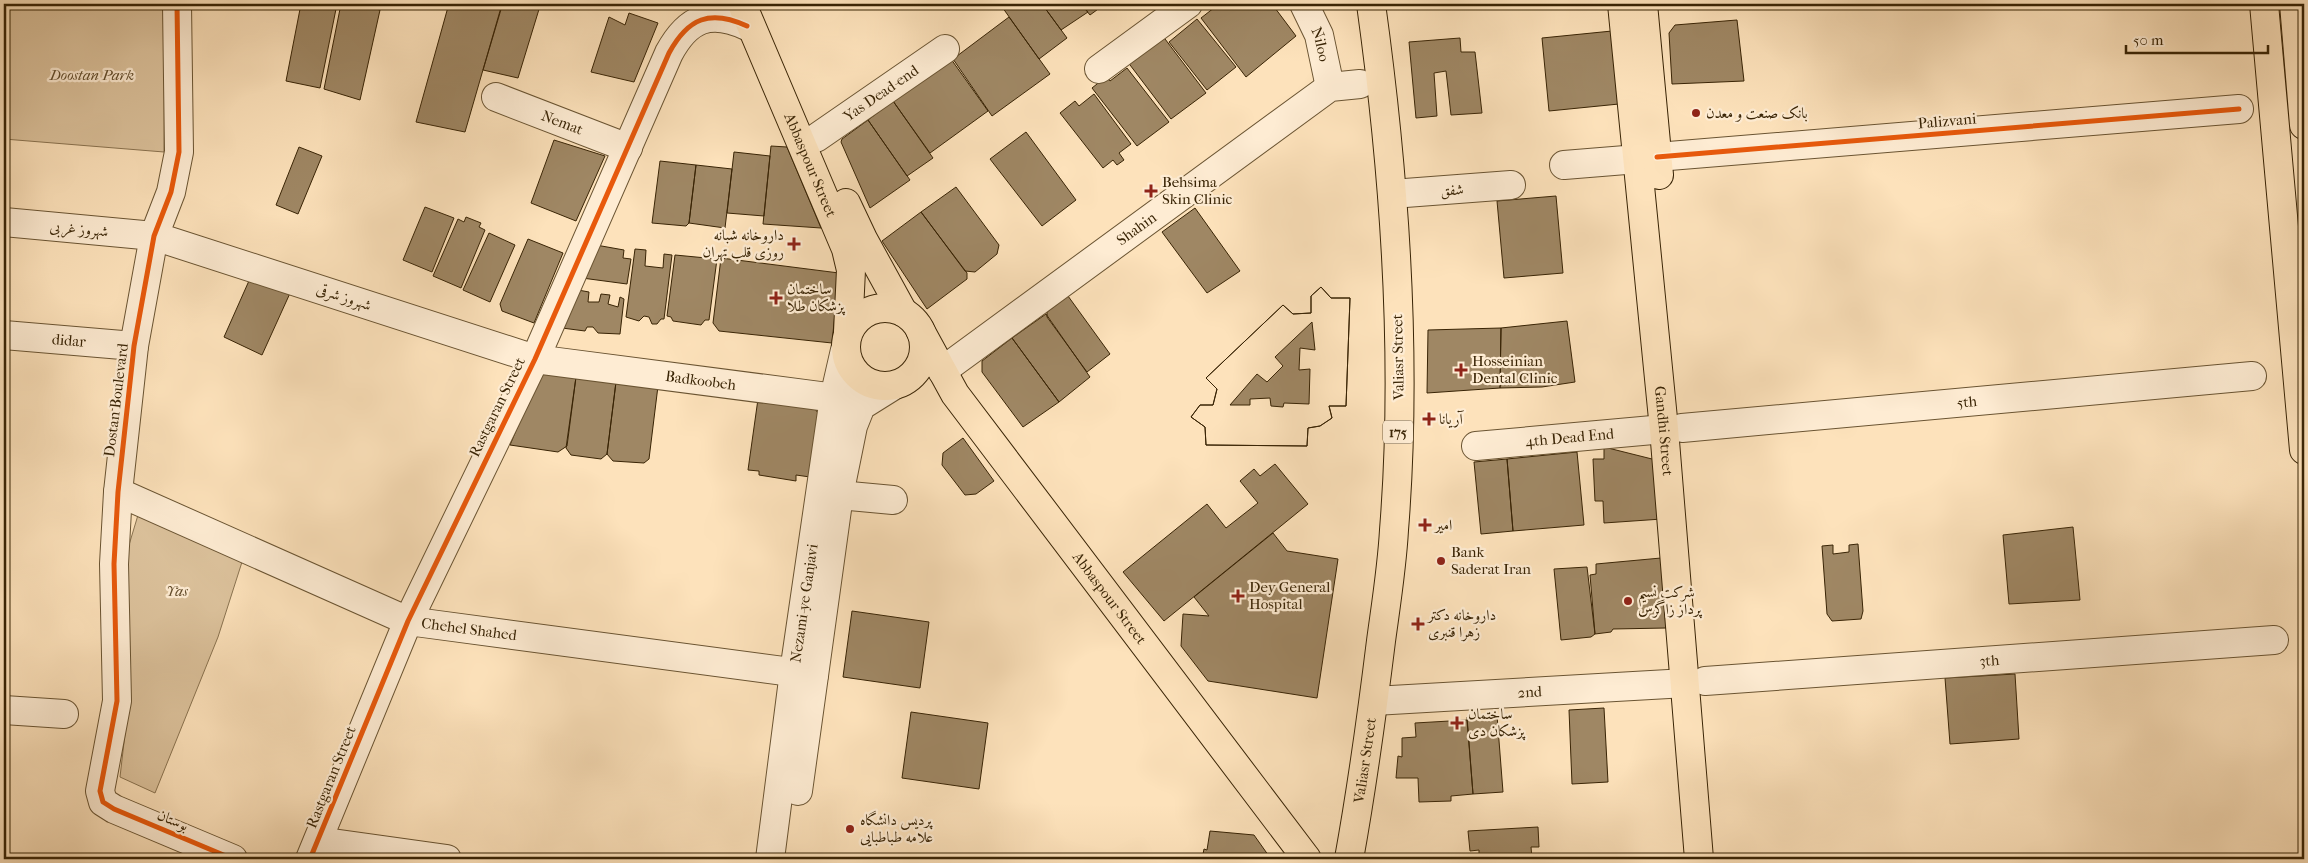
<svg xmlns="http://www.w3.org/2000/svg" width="2308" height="863" font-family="'IM FELL French Canon',Amiri,serif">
	<rect width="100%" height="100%" fill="#fde2bb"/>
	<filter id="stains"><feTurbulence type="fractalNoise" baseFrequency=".004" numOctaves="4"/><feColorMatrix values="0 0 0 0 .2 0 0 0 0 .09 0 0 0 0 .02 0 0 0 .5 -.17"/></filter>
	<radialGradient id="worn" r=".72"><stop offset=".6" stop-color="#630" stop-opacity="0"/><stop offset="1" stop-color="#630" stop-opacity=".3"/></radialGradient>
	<path fill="#dcc29c" stroke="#8a7350" d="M4,4H165L164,152L4,139Z
		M138,515L242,562L218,637L155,793L120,777L129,699L123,565Z"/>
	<path fill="#9f8764" stroke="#392405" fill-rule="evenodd" d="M301,4H328L327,7L336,9L320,88L286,81Z
		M341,4H352L380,10L360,100L324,89Z
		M502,4L465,132L416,122L448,7Z
		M1000,4H1042L1067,38L1039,59Z
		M1042,4H1081L1088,12L1061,30Z
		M1081,4H1105L1090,15Z
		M1219,4H1272L1296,36L1246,77L1201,18Z
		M502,6H540L518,78L483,70Z
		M629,13L658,23L634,82L591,72L609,17L625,25Z
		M1009,17L1050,74L992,116L953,59Z
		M1197,19L1236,67L1207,90L1169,42Z
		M1737,20L1744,81L1672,84L1669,33L1675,25Z
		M1612,31L1619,104L1549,111L1542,38Z
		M1162,35L1206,93L1171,119L1127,61Z
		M1460,38L1461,52H1475L1482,113L1451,115L1446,71L1434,73L1437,116L1416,118L1409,42Z
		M951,59L988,111L930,153L893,101Z
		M1127,68L1169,122L1137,146L1092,88L1107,76L1110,81Z
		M1094,94L1131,144L1119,153L1124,160L1117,165L1113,160L1103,168L1060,113L1075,101L1079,106Z
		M893,101L933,158L907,176L868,120Z
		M868,120L910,180L870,208L841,142L842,139Z
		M1026,132L1076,200L1042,226L990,159Z
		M554,140L605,156L576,221L531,203Z
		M771,146L787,147L821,228L763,224Z
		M299,147L322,156L298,214L276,205Z
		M734,152L770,156L764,216L727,213Z
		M660,161L696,165L689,223L686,226L652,223Z
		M696,165L732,169L725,228L689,223Z
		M956,187L999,245L997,254L975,272L965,271L921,212Z
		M1556,196L1563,273L1504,278L1497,201Z
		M425,207L454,218L432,272L403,260Z
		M1195,208L1240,271L1207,293L1162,232Z
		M921,212L967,273V279L927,309L882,241Z
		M466,217L481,223L479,227L485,230L461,288L433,276L458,219L464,222Z
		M489,233L515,245L490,302L463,290Z
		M528,239L563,253L534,323L502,311L500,304Z
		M596,245L624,250L623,258L631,259L627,284L582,278Z
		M635,249L646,250L645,266L663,268L664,254L672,255L664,319H661L657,324H652L649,317L644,316L639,321L626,317Z
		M675,255L717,259L709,320H705L701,325L673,321L671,317L667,316Z
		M721,258L839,273L832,343L719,331L713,323Z
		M252,274L291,291L262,355L224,337Z
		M1321,287L1331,298H1350L1346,406H1329L1332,418L1320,426L1308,428L1307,446L1206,445L1205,427L1191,417L1200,405H1213L1217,389L1206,378L1283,305L1293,314L1311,313V296ZM1312,322L1315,350L1300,348L1299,370L1310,369L1309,404L1284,403L1283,407L1271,406L1270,398L1250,399V405H1230L1257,374L1267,382L1283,366L1275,357Z
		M1321,287L1331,298H1350L1346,406H1329L1332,418L1320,426L1308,428L1307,446L1206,445L1205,427L1191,417L1200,405H1213L1217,389L1206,378L1283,305L1293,314L1311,313V296Z
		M578,290L589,292L588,302H599L601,294L610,295L608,304L618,307L620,297L624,299L620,334L598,333L593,327H587L585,331L562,328Z
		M1068,296L1110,354L1087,372L1047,317V312Z
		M1046,314L1090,377L1059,402L1012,338Z
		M1567,321L1575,382L1542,387L1500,388L1501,328Z
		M1501,328L1500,388L1427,393L1428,330Z
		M1012,338L1059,402L1023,427L982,372V361Z
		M542,372L576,377L567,446L558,452L510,445L539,375Z
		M576,377L616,382L607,454L601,459L571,455L566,448Z
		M616,382L658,386L649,459L644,463L613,461L607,454Z
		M758,399L813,406L818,413L810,477L796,475V481L759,475V471L748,470Z
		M963,438L994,481L976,494L965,495L942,465L943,453Z
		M1604,447L1656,460L1662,519L1604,523L1603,501H1595L1593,459H1604Z
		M1577,452L1584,525L1513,531L1507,459Z
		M1507,459L1513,531L1481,534L1474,462Z
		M1275,464L1308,504L1164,621L1123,572L1207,504L1226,528L1258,503L1240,481L1254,469L1260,476Z
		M2073,527L2080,600L2009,604L2003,535Z
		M1273,533L1287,551L1338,559L1317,698L1208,681L1181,646L1183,614L1209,616L1194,597Z
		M1858,544L1863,611L1861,619L1832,621L1827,614L1822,546L1833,545V554L1849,552V545Z
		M1661,558L1666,628L1613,629L1611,632L1595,634L1590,575L1596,574V564Z
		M1587,567L1595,634L1591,637L1561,640L1554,569Z
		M852,611L929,622L920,688L843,677Z
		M2015,674L2019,739L1950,744L1945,678Z
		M1604,708L1608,782L1572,784L1569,710Z
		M911,712L988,723L979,789L902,778Z
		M1497,715L1503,792L1473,794L1467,717Z
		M1467,720L1473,794L1451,796V801L1419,802L1418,778H1396L1398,756L1402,757V738L1416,737L1415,723Z
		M1538,827L1539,847H1531L1532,859H1479V850L1470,851L1468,831Z
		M1210,831L1254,835L1271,859H1202L1204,849L1207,850Z"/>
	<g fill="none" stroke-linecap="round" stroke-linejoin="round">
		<g stroke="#6a5432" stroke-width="30">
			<g id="minor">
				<path d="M177,4L179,152L171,192L154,236L134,346L118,492L114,564L117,701L100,791L103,802L114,809L233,859"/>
				<path id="s1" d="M1304,4L1319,35L1330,87"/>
				<path d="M1099,69L1188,4"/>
				<path id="s2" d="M496,97L628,148"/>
				<path id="s3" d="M816,138L945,49"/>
				<path d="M1657,157L2239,109"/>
				<path d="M1564,165L1638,159"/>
				<path d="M1392,194L1511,185"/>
				<path id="s4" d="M4,222L154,236L535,359L866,402"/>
				<path id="s5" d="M4,335L134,346"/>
				<path id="s6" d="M942,371L1330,87L1360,84"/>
				<path id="s7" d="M1682,428L2252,376"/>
				<path id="s8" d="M1476,446L1664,429"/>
				<path id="s9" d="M118,492L408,621L814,675"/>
				<path d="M839,495L893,500"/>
				<path id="s10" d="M1705,681L2274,640"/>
				<path id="s11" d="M1374,701L1686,683"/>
				<path d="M4,710L64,714"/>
				<path d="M798,791L839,495L853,426L861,406L893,386"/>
				<path d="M318,841L447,859"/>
				<path d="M310,859L408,621L535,359L669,53C688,18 710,9 747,26"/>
				<path id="s12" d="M770,859L794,672L834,398L845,350"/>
			</g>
		</g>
		<g stroke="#392405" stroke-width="30">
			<g id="major">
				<path id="s13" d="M742,4L846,249L851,270L848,332"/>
				<path id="s14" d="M1622,4L1664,429L1699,859"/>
				<path d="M1643,4L1659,175"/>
				<path d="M2264,4L2304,450"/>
				<path d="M2294,4L2304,125"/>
				<path d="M846,203L863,239L903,312"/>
				<circle cx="885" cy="347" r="39"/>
				<path id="s15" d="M920,330L955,394L1307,859"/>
				<path id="s16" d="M1349,859C1362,787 1372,714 1381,641C1386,604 1392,567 1394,530C1408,355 1395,177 1371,4"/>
			</g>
		</g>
		<use href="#minor" stroke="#feecd3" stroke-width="28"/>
		<use href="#major" stroke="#fde2bb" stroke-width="28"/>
		<g stroke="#feecd3" stroke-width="8">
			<path id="cycleway" d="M177,4L179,152L171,192L154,236L134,346L118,492L114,564L117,701L100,791L103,802L114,809L233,859
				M1657,157L2239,109
				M310,859L408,621L535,359L669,53C688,18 710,9 747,26"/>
		</g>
		<use href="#cycleway" stroke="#e8590c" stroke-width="5"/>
	</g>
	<g fill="#8f2418" stroke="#feecd3" stroke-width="2">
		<circle cx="1696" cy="113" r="5"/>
		<path d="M1148.5 183.5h5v5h5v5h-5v5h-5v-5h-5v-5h5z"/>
		<path d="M791.5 236.5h5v5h5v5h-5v5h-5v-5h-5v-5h5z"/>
		<path d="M773.5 290.5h5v5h5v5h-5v5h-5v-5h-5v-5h5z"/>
		<path d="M1458.5 362.5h5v5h5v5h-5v5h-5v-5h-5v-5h5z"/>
		<path d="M1426.5 411.5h5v5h5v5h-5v5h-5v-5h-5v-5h5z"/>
		<path d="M1422.5 517.5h5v5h5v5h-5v5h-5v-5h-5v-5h5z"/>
		<circle cx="1441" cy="561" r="5"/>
		<path d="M1235.5 588.5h5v5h5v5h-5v5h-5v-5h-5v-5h5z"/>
		<circle cx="1628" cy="601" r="5"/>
		<path d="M1415.5 616.5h5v5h5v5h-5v5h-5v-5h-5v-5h5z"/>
		<path d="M1454.5 715.5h5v5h5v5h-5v5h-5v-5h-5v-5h5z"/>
		<circle cx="850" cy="829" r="5"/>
	</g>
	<g text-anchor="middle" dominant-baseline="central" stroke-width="4.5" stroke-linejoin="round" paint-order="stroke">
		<rect fill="#feecd3" stroke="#746043" stroke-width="1" x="1383" y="420.5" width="30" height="23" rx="4"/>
		<g font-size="14" font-weight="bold" fill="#392405">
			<text x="1398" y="432">175</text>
		</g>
		<g font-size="15" fill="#392405" stroke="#feecd3">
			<text stroke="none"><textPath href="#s1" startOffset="44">Niloo</textPath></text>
			<text stroke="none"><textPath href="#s3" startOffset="79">Yas Dead-end</textPath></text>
			<text transform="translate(1947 121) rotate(-5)">Palizvani</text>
			<text stroke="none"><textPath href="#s2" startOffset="71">Nemat</textPath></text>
			<text stroke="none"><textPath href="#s13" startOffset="175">Abbaspour Street</textPath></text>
			<text transform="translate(1452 190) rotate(-4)">شفق</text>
			<text stroke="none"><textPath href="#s6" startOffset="241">Shahin</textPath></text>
			<text transform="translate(79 229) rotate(5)">شهروز غربی</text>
			<text transform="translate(344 297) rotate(18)">شهروز شرقی</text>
			<text stroke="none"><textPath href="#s5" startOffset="65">didar</textPath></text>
			<text transform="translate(1398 357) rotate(-91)">Valiasr Street</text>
			<text stroke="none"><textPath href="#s4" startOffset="718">Badkoobeh</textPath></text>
			<text transform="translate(116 400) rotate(-83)">Dostan Boulevard</text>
			<text stroke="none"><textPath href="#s7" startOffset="286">5th</textPath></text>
			<text transform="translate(497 407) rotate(-64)">Rastgaran Street</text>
			<text stroke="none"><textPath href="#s14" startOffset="429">Gandhi Street</textPath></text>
			<text stroke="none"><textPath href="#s8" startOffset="94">4th Dead End</textPath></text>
			<text stroke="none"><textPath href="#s15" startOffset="329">Abbaspour Street</textPath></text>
			<text stroke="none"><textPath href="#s12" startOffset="258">Nezami-ye Ganjavi</textPath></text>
			<text stroke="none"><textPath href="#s9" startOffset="379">Chehel Shahed</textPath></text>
			<text stroke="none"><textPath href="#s10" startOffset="285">3th</textPath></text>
			<text stroke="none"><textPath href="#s11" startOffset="156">2nd</textPath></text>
			<text stroke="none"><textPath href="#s16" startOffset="100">Valiasr Street</textPath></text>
			<text transform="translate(331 777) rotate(-68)">Rastgaran Street</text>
			<text transform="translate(173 820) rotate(23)">بوستان</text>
		</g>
		<g font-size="15" font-style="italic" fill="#624c2b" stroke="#feecd3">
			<text x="92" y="75">Doostan Park</text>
			<text x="177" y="591">Yas</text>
		</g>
		<g font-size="15" fill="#392405" stroke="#feecd3" text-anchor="start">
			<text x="1706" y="113">بانک صنعت و معدن</text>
			<text x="1162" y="182">Behsima<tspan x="1162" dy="17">Skin Clinic</tspan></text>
			<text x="784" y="235" text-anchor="end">داروخانه شبانه<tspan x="784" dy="17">روزی قلب تهران</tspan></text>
			<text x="787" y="289">ساختمان<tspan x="787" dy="17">پزشکان طلا</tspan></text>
			<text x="1472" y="361">Hosseinian<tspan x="1472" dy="17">Dental Clinic</tspan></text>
			<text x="1439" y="419">آریانا</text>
			<text x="1435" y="525">امیر</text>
			<text x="1451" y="552">Bank<tspan x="1451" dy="17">Saderat Iran</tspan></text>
			<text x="1249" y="587">Dey General<tspan x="1249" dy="17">Hospital</tspan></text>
			<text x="1638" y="592">شرکت نسیم<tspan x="1638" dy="17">پرداز زاگرس</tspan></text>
			<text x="1428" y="615">داروخانه دکتر<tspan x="1428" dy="17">زهرا قنبری</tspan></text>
			<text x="1468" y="714">ساختمان<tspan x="1468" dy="17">پزشکان دی</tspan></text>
			<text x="860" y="820">پردیس دانشگاه<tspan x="860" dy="17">علامه طباطبایی</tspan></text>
		</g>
	</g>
	<rect width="2308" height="863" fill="none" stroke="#fde2bb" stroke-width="20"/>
	<rect x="5" y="5" width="2298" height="853" fill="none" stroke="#392405" stroke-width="2.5"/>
	<rect x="10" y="10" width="2288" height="843" fill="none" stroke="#392405"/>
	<path d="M2126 45v8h142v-8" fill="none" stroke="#392405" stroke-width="2.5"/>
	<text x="2133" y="45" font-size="15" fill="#392405" stroke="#feecd3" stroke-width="4" paint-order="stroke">50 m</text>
	<rect width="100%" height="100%" filter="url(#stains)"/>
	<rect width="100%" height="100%" fill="url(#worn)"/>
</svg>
